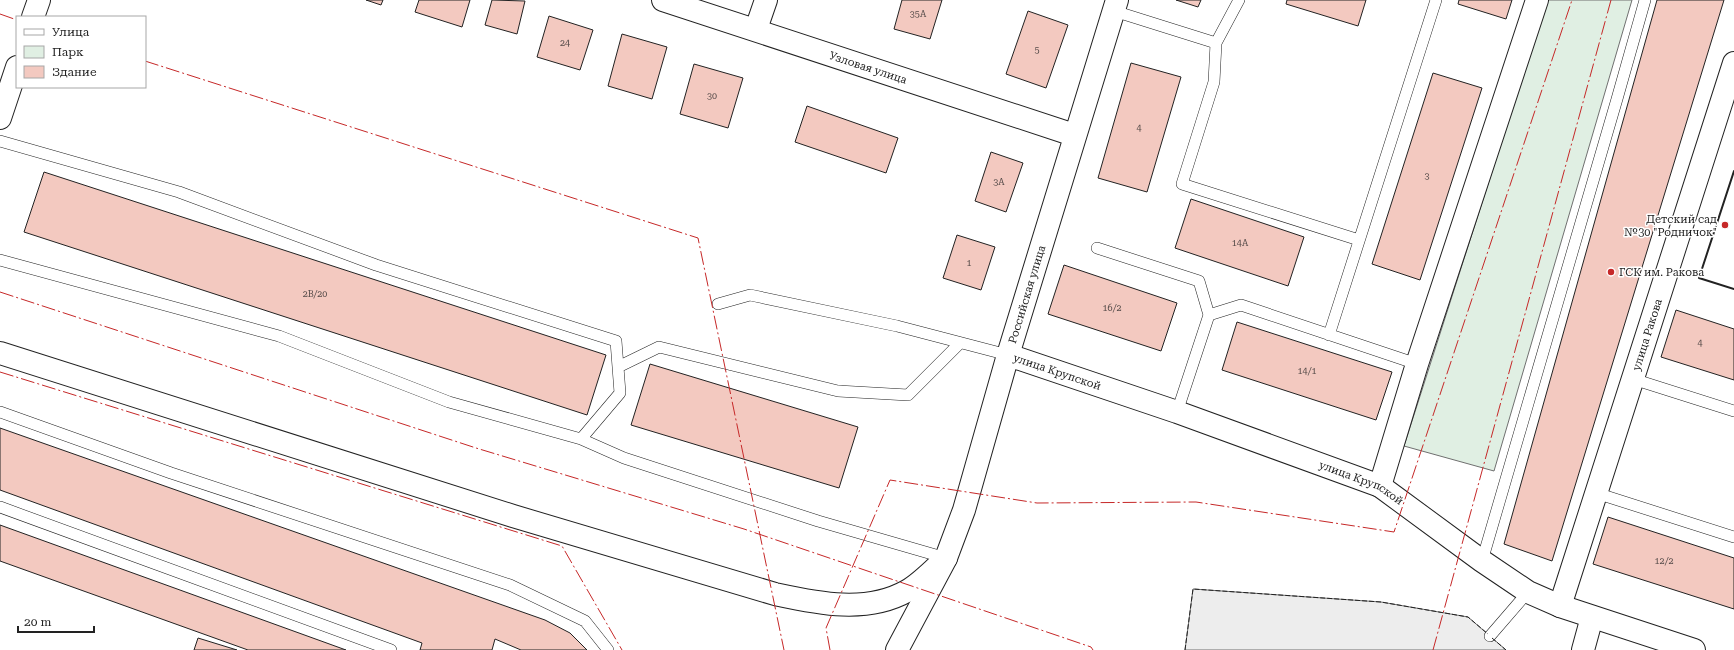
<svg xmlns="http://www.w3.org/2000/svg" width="1734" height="650" font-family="'Roboto Serif',serif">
	<rect width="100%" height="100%" fill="#fff"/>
	<path fill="#e0efe3" stroke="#6f6f6f" d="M1547,0H1632L1494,471L1404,446Z"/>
	<path fill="#ededed" stroke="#6f6f6f" d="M1193,589L1381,602L1468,617L1506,650H1185Z"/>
	<path fill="#f3c9c0" stroke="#222" d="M366,0H383L381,5Z
		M419,0H470L462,27L415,12Z
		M492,0L525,1L517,34L485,25Z
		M902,0H942L930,39L894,29Z
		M1176,0H1201L1198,7Z
		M1287,0H1366L1358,26L1286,4Z
		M1459,0H1512L1506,19L1458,4Z
		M1657,0H1724L1552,561L1504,544Z
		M1028,11L1068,25L1046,88L1006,74Z
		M549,16L593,30L580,70L537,57Z
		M622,34L667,47L652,99L608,86Z
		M1131,63L1181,77L1147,192L1098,178Z
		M694,64L743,78L728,128L680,114Z
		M1433,73L1482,88L1420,280L1372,264Z
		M807,106L898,138L886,173L795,142Z
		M991,152L1023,163L1006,212L975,201Z
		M44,172L606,355L587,415L24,232Z
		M1191,199L1304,237L1288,286L1175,248Z
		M957,235L995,247L981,290L943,278Z
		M1064,265L1177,303L1161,351L1048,314Z
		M1676,310L1734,329V380L1661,357Z
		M1237,322L1392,372L1376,420L1222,370Z
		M650,364L858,427L839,488L631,425Z
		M0,428L545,620L570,633L587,650H521L495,639L492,650H420L422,643L0,490Z
		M1608,517L1734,558V609L1593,564Z
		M0,525L346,650H248L0,561Z
		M198,638L237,650H194Z"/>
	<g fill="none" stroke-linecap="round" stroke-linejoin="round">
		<g stroke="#222" stroke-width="12">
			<path id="lane" d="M1114,11L1216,43L1239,0
				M1216,43L1214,82L1182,184L1359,240
				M0,141L179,192L376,265L616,341L620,393L581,439L449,402L279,336L0,260
				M1097,248L1199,281L1209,315L1177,412
				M718,304L750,295L897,326L1008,355
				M1209,315L1241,305L1417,364
				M1329,335L1436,0
				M618,367L659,347L838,391L908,395L960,343
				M1633,379L1734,411
				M0,412L171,473L510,585L585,621L608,650
				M581,439L624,458L818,521L946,558
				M1596,493L1734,537
				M0,507L391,650
				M1482,561L1617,99L1645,0
				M1490,636L1528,592"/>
		</g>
		<g stroke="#222" stroke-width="24">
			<g id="street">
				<path id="s1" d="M663,0L1074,135"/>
				<path d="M756,29L766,0"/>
				<path d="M0,353L513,516L775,594C817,603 866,614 907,591C921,583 934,569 946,558"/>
				<path id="s2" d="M1008,355L1177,412L1380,486L1482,561L1528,592L1560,606L1694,650"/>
				<path d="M1380,486L1417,364L1537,0"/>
				<path id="s3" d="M1560,606L1734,63"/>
				<path id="s4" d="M897,650L946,558L964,510L1008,355L1117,0"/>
				<path d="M1583,650L1592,617"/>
			</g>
		</g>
		<g stroke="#222" stroke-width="24">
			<path id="secondary" d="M33,17L39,0
				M0,118L17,67"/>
		</g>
		<use href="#lane" stroke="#fff" stroke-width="11"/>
		<use href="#street" stroke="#fff" stroke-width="22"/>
		<use href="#secondary" stroke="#fff" stroke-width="22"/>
		<path stroke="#222" stroke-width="1" stroke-dasharray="5 2" stroke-linecap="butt" d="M1492,638L1506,650
			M1185,650L1193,589L1381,602L1468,617L1488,634"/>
		<path stroke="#222" stroke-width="2" d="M1734,171L1699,278L1734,289"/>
		<path stroke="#c62828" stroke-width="1" stroke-dasharray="14 3 2 3" stroke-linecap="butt" d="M0,14L17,20
			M145,61L698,238L784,650
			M0,292L476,448L744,529L1091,647L1093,650
			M0,372L562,546L622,650
			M830,650L826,628L890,480L1037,503L1196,502L1394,532L1572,0
			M1433,650L1611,0"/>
	</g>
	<g fill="#c62828" stroke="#fff" stroke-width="1.5">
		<circle cx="1725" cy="225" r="4"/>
		<circle cx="1611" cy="272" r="4"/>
	</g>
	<g text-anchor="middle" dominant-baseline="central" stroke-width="3" stroke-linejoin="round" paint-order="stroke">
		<g font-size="9" fill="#564c4a">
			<text x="918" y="14">35А</text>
			<text x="565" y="43">24</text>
			<text x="1037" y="50">5</text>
			<text x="712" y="96">30</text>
			<text x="1139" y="128">4</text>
			<text x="1427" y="176">3</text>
			<text x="999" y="182">3А</text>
			<text x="1240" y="243">14А</text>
			<text x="969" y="263">1</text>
			<text x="315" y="294">2В/20</text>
			<text x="1112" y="308">16/2</text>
			<text x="1700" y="343">4</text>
			<text x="1307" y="371">14/1</text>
			<text x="1664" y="561">12/2</text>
		</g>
		<g font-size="11" fill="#222" stroke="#fff">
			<text stroke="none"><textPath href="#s1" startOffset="216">Узловая улица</textPath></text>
			<text stroke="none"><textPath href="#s4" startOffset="380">Российская улица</textPath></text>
			<text stroke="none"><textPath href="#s3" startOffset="285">улица Ракова</textPath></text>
			<text stroke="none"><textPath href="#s2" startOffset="52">улица Крупской</textPath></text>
			<text stroke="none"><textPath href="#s2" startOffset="376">улица Крупской</textPath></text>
		</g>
		<g font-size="11" fill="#222" stroke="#fff" text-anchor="end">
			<text x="1717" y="219">Детский сад<tspan x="1717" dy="13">№30 "Родничок"</tspan></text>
			<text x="1619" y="272" text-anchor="start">ГСК им. Ракова</text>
		</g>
	</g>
	<rect x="16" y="16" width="130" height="72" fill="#ffffff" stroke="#a7a7a7"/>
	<rect x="24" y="29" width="20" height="6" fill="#ffffff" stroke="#a7a7a7"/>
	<text x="52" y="36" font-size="12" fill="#222222">Улица</text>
	<rect x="24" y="46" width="20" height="12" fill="#e0efe3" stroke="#a7a7a7"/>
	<text x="52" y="56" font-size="12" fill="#222222">Парк</text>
	<rect x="24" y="66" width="20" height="12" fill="#f3c9c0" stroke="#a7a7a7"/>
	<text x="52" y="76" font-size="12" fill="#222222">Здание</text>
	<path d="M18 626v6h76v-6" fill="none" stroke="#222222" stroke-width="2"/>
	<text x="24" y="626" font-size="12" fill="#222222" stroke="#ffffff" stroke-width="3" paint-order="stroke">20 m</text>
</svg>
